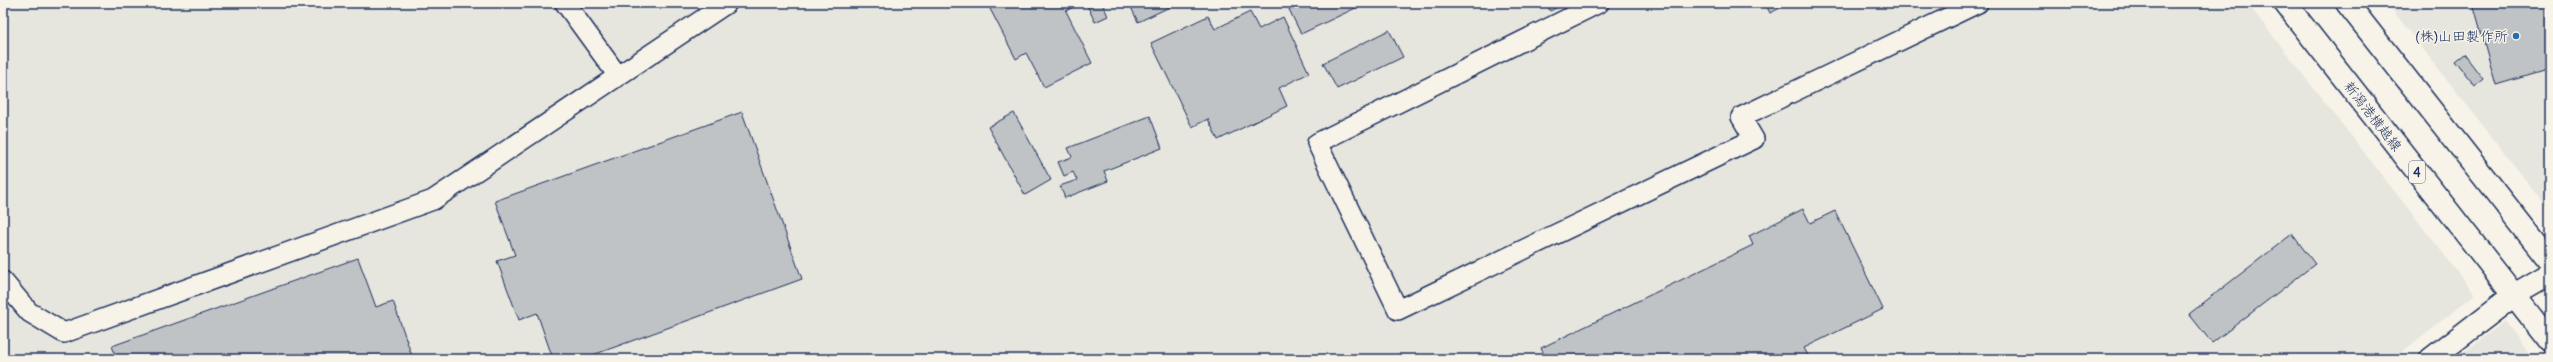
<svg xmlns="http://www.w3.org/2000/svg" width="2553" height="362" font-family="Delius,'Klee One',sans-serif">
	<rect width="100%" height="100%" fill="#f7f3e8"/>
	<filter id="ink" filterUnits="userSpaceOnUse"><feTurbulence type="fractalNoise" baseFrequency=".025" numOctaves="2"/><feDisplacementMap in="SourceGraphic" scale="8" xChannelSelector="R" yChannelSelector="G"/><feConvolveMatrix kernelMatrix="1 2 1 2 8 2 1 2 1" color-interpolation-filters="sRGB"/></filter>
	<g filter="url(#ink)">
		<path fill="#e6e5de" d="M3,3H2247L2475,294L2393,359H3Z
			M2387,3H2550V211Z
			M2505,321L2534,359H2455Z"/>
		<path fill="#c0c3c5" stroke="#1b2f5e" d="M987,3H1080L1066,11L1092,63L1044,87L1026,53L1016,59Z
			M1086,3H1102L1108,16L1095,22Z
			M1129,3H1178L1138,22Z
			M1286,3H1366L1301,34Z
			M1546,3H1566L1550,11Z
			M1765,3H1790L1770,13Z
			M2473,3H2550V69L2496,85Z
			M1250,12L1259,29L1283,17L1309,73L1279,88L1287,106L1218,140L1208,119L1192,127L1151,43L1208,16L1215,29Z
			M1389,30L1403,57L1337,89L1323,63Z
			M2464,54L2483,79L2475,86L2455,61Z
			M742,112L802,279L582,359H553L537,313L519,320L497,261L515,255L495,201Z
			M1014,113L1051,180L1025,195L988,127Z
			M1150,116L1162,148L1104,171L1108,181L1065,198L1060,186L1077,180L1073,172L1064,176L1058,162L1072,157L1068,148Z
			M1803,209L1810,223L1835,211L1883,309L1804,348L1810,359H1546L1541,348L1753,245L1749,236Z
			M2292,234L2315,264L2212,343L2189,314Z
			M358,258L376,307L393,301L413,359H117L112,346Z"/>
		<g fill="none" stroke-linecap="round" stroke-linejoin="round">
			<g stroke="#1b2f5e" stroke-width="22">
				<path id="service" d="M565,3L618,76
					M1599,3L1317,143L1398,310L1754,139L1741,117L1978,3
					M3,281L29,312L64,333L433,200L727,3"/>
			</g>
			<g stroke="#1b2f5e" stroke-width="25">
				<path id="tertiary" d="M2431,359L2514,295L2550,274"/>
			</g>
			<g stroke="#1b2f5e" stroke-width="25">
				<path id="primary" d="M2285,3L2550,341
					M2347,3L2550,261"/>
			</g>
			<use href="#service" stroke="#f7f3e8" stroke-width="19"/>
			<use href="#tertiary" stroke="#f7f3e8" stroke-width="22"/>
			<use href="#primary" stroke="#f7f3e8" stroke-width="22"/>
		</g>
	</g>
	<circle fill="#1f6fb2" stroke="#f7f3e8" stroke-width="1.5" cx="2516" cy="36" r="4"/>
	<g text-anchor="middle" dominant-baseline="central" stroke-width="3" stroke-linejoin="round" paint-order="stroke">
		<rect fill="#f7f3e8" stroke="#5d6a87" stroke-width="1" x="2409" y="161" width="16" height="22" rx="3"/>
		<g font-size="13" font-weight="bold" fill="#1b2f5e">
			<text x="2417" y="172">4</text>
		</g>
		<g font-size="14" fill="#1b2f5e" stroke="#f7f3e8" text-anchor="end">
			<text x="2508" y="36">(株)山田製作所</text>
		</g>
		<g font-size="14" fill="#1b2f5e" stroke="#f7f3e8">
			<text transform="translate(2373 116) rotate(52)">新潟港横越線</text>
		</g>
	</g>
	<rect width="2553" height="362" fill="none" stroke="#f7f3e8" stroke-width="16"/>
	<rect x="8" y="8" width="2537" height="346" fill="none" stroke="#1b2f5e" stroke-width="1.5" filter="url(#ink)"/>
</svg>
